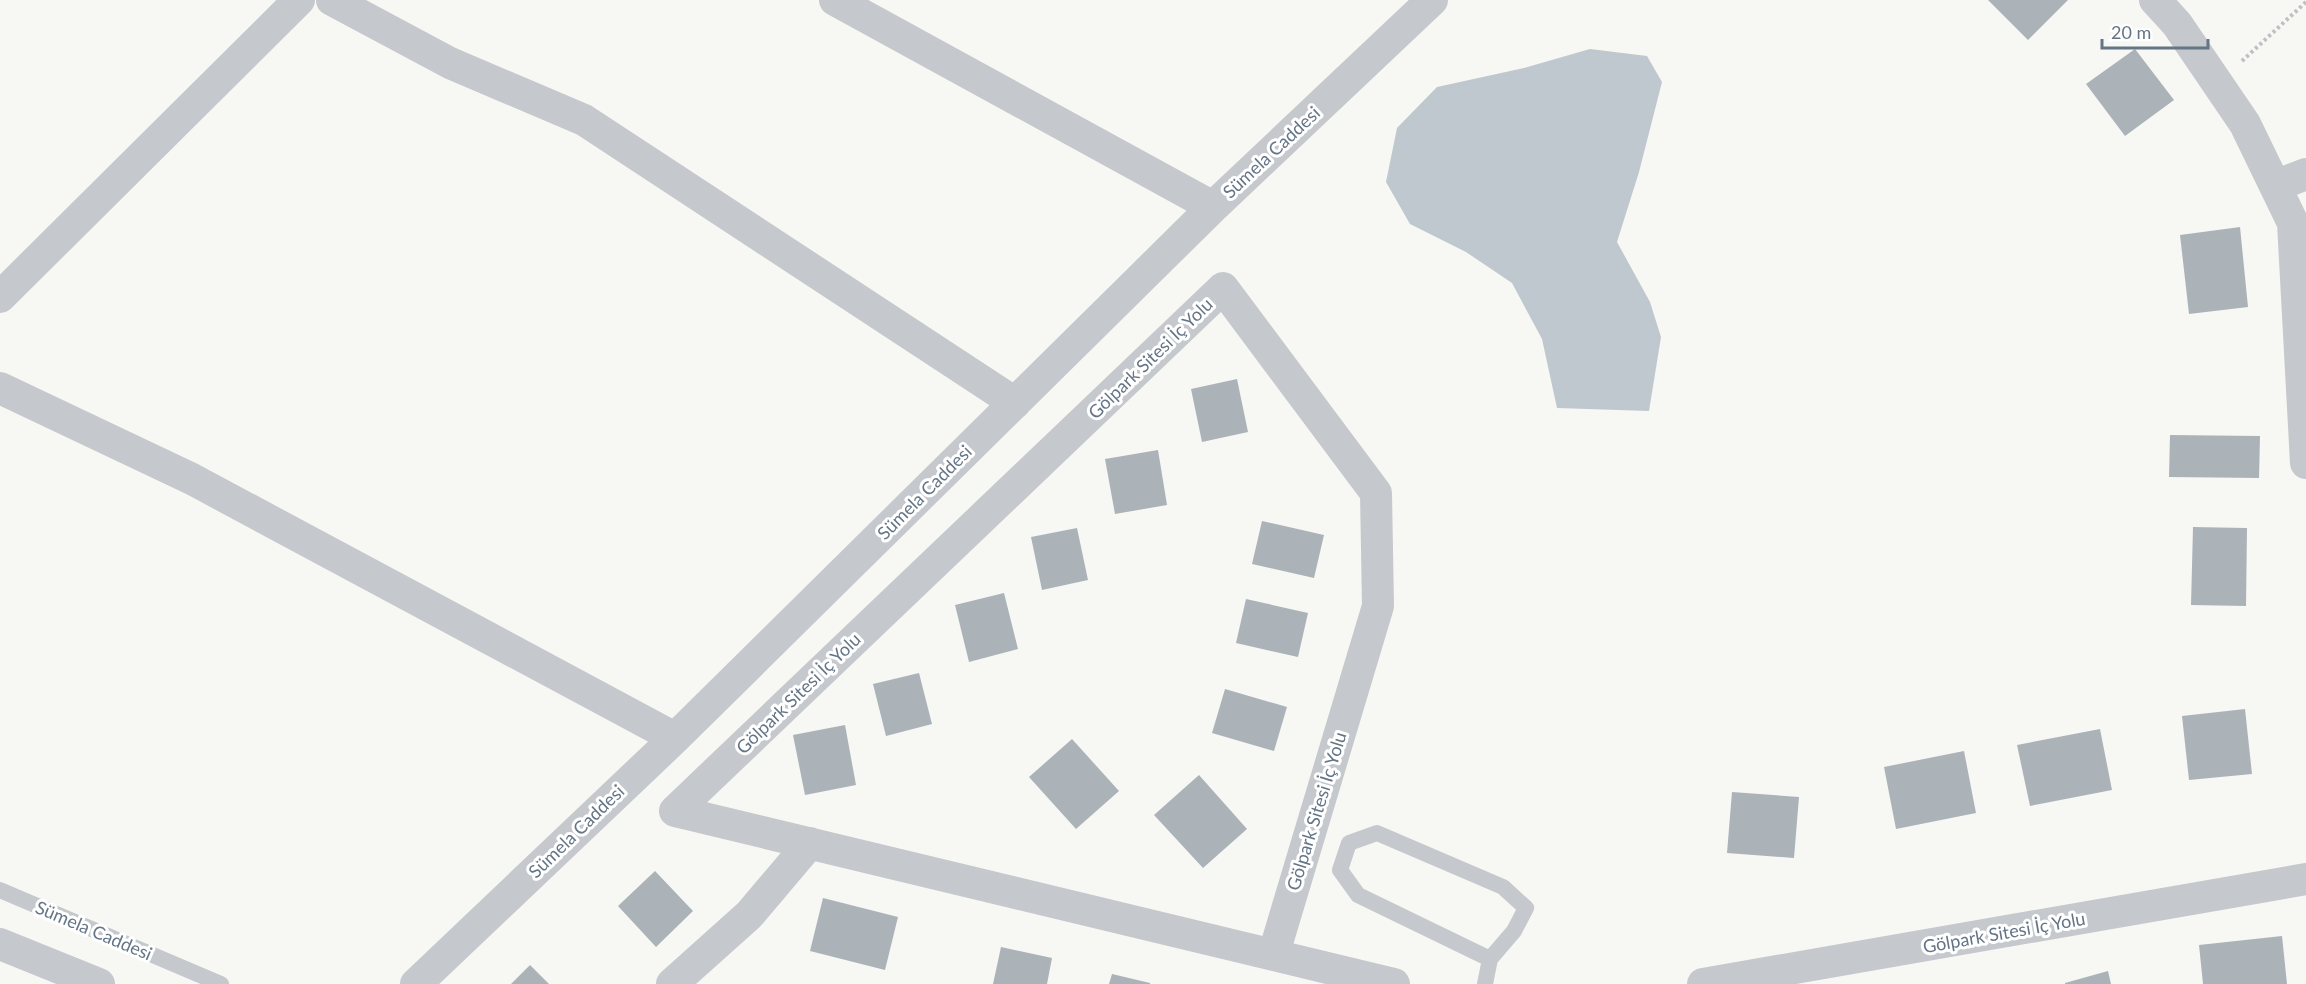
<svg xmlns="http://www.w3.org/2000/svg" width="2306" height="984" font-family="Lato,sans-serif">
	<rect width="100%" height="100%" fill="#f7f7f4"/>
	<path fill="#bfc8ce" d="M1590,49L1647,56L1662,82L1639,172L1617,242L1650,302L1661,337L1649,411L1557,408L1542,339L1512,283L1466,252L1410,224L1386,182L1397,128L1437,87L1524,68Z"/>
	<path fill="#abb3b9" d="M1988,0H2068L2028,40Z
		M2135,49L2174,100L2125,136L2086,84Z
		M2240,227L2248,307L2189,314L2180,235Z
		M1237,379L1248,432L1202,442L1191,389Z
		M2170,435L2260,436L2259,478L2169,477Z
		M1158,450L1167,505L1115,514L1105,459Z
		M1262,521L1324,535L1314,578L1252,564Z
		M2193,527L2247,528L2246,606L2191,605Z
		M1077,528L1088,580L1042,590L1031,537Z
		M1004,593L1018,649L969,662L955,605Z
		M1246,599L1308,613L1298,657L1236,643Z
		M919,673L932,724L886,736L873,684Z
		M1225,689L1287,707L1274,751L1212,733Z
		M2245,709L2252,774L2189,780L2182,716Z
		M845,725L856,785L805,795L793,735Z
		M2100,729L2112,790L2030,806L2017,745Z
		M1072,739L1119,791L1076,829L1029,777Z
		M1964,751L1976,813L1896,829L1884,767Z
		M1199,775L1247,829L1203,868L1154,815Z
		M1732,792L1799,797L1794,858L1727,853Z
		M655,871L693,911L656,947L618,906Z
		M823,898L898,917L885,970L810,951Z
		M2282,936L2287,984H2203L2199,945Z
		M1001,947L1052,958L1047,984H993Z
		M530,965L549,984H511Z
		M2108,971L2111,984H2065V983Z
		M1112,974L1150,983V984H1109Z"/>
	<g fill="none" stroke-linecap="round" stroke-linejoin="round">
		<path stroke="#bec1c3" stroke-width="4" stroke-dasharray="3 3" stroke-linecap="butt" d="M2242,61L2306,2"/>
		<path stroke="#c5c8cc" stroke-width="16" d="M0,890L221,984
			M1485,984L1490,959L1514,931L1526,908L1503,887L1377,833L1349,843L1340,870L1358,895L1490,959"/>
		<path stroke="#c5c8cc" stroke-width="32" d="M332,0L450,63L584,120L1015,403
			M835,0L1213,207
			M2155,0L2177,24L2245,124L2293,223L2306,463
			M2275,186L2306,174
			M0,297L299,0
			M0,388L192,479L675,738
			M0,944L99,984
			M1274,953L1378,606L1376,493L1223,288L675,811L1394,984
			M416,984L675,738L1213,207L1432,0
			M672,984L749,915L810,843
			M1703,984L2306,879"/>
	</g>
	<g text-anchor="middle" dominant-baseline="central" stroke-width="6" stroke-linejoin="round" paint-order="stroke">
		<g font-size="18" fill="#657586" stroke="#fff">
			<text transform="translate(1271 152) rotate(-43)">Sümela Caddesi</text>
			<text transform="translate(1150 358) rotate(-44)">Gölpark Sitesi İç Yolu</text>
			<text transform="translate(924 492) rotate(-45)">Sümela Caddesi</text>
			<text transform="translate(798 693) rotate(-44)">Gölpark Sitesi İç Yolu</text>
			<text transform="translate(1316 811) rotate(-73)">Gölpark Sitesi İç Yolu</text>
			<text transform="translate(576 831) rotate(-44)">Sümela Caddesi</text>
			<text transform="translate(94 930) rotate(23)">Sümela Caddesi</text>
			<text transform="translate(2004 932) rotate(-10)">Gölpark Sitesi İç Yolu</text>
		</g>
	</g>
	<path d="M2102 39v9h106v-9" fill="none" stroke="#657586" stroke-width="3"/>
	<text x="2111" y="39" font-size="18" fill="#657586" stroke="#ffffff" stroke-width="4.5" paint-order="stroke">20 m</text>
</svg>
